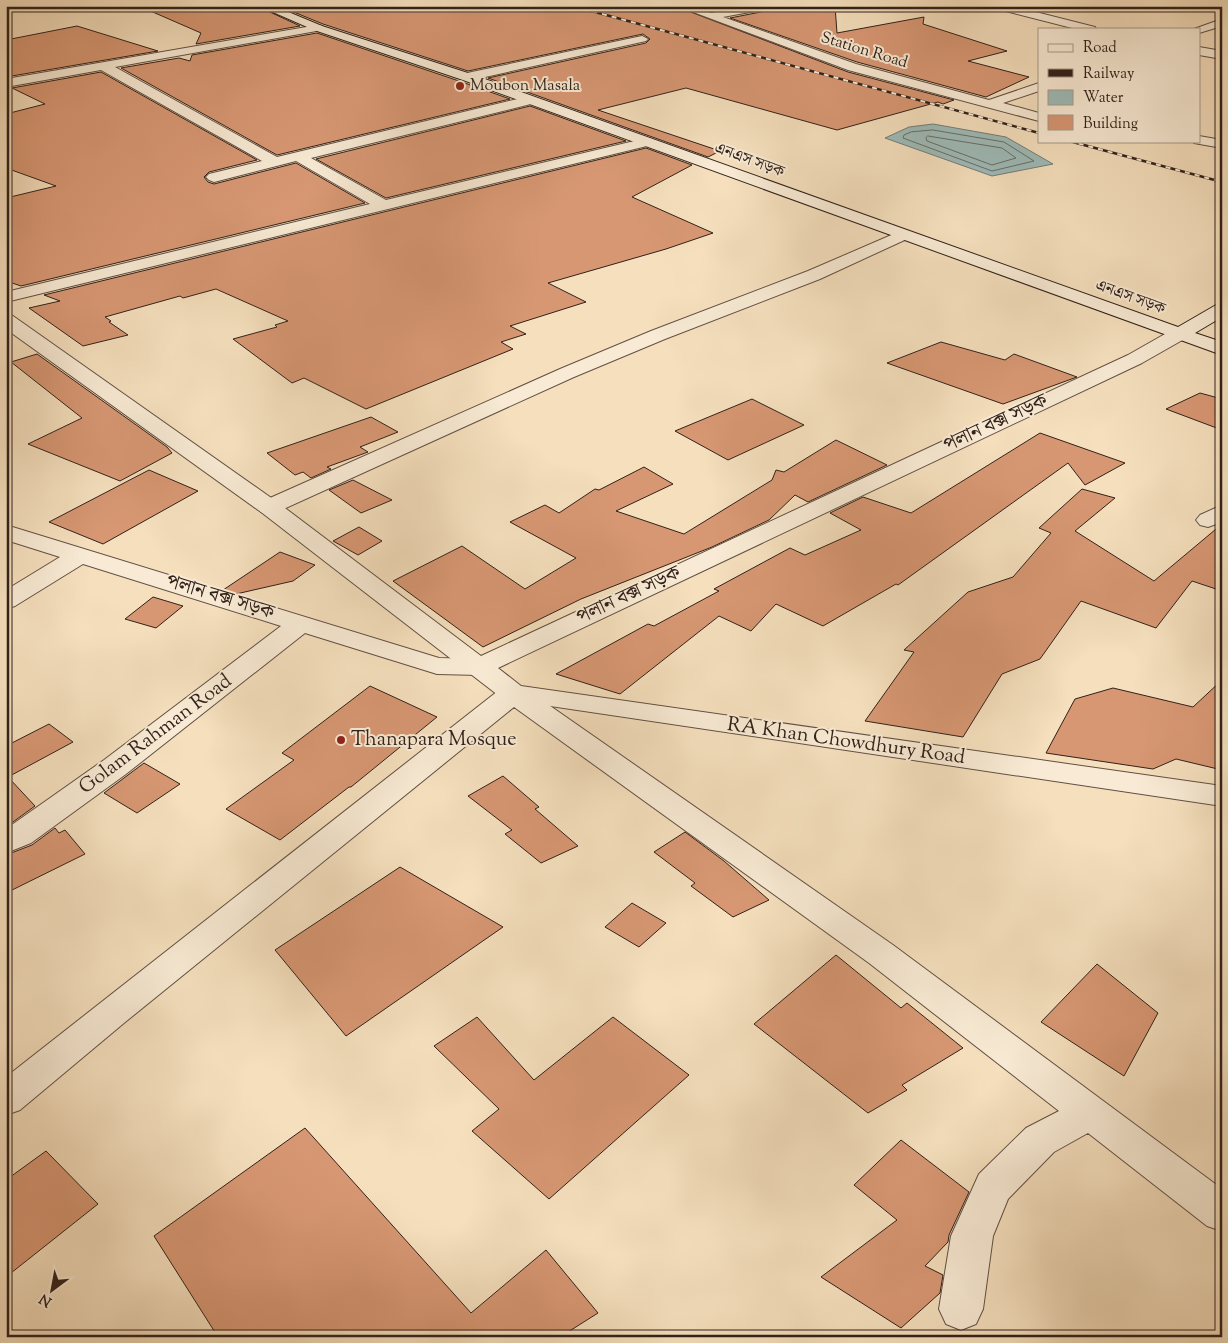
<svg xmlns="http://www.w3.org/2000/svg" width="1228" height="1343" font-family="'Sorts Mill Goudy','Noto Serif Bengali',serif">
	<rect width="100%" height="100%" fill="#f5dfbd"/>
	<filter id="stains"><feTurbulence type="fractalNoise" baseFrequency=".004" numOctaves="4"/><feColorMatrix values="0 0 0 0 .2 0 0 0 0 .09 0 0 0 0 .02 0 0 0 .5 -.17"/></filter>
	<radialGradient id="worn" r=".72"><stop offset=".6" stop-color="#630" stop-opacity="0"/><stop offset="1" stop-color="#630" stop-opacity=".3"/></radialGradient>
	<path fill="#9ebbb8" stroke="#727d79" d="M933,124L1006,137L1053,164L992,176L885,138L909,127Z"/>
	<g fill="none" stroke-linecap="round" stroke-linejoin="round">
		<path stroke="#686e69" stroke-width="1" d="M933,130L1004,142L1034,161L992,171L903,138L904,135L911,132Z
			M928,136L1002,148L1016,158L992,165L927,141L926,138Z"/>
	</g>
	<path fill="#d79773" stroke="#31211a" d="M139,6H257L300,26L196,44L201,33Z
		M279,6H675L848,72L954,100L943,104L938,102L837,130L686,88L598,110L720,151L708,157L488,78L646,43L650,39L643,34L468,71L323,24Z
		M773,6H835L837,33L924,17L923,24L1007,51L968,61L1029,77L986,97L857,62L730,18L766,11Z
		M77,26L158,51L6,77V40Z
		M317,33L462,82L510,99L277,155L121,68L179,58L190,61L192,55Z
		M101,72L257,160L209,172L204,177L208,182L214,184L296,163L365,203L21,286L6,281V198L56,186L6,168V114L45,104L12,88Z
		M530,106L626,141L386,198L316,159Z
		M646,148L692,165L632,197L713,233L666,249L548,283L586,302L510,326L526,334L501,342L513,349L366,409L304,378L292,383L233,339L277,327L275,325L288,321L216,289L183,298L180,296L105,317L111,321L109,322L128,335L83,346L29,308L60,301L44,295Z
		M941,342L1005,360L1014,354L1077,377L1003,404L887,363Z
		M37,354L167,447L172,453L120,481L28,444L82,418L11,362Z
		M1200,393L1222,399V430L1166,409Z
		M752,399L804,425L728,460L675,431Z
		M371,417L398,432L360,447L368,452L327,467L331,469L311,478L303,472L295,475L267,453Z
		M1040,433L1125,463L1085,485L1068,463L898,585L896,584L823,626L776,604L751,631L719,616L620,694L556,674L648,624L654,626L719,591L714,589L790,548L805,555L861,530L830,513L863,497L911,513Z
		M836,440L887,465L808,502L795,495L769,520L712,547L581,599L483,647L393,581L462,546L525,589L576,558L510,522L545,505L559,513L595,489L599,490L644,467L673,484L616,511L684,534L772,480L776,470L784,472Z
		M149,470L198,491L103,544L49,522Z
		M353,480L392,500L361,513L329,490Z
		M1082,489L1115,498L1075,531L1154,581L1222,524V541L1218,546L1222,547V591L1192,581L1156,628L1081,601L1040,659L1002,674L963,737L865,721L914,652L904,650L968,592L1013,577L1051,533L1039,528Z
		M359,527L382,541L358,555L333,541Z
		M280,552L315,565L293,581L236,594L223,590Z
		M153,597L183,606L156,628L125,619Z
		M1222,680V770L1176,759L1153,769L1046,753L1075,699L1113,688L1193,707Z
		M370,686L437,717L351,787H349L280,840L226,809L294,760L282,753Z
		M49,724L73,742L8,777L35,806L6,827V746Z
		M144,763L180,784L137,813L104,793Z
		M503,776L539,807L535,809L578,846L541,863L505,834L512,830L468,796Z
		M55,828L59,833L65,830L85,854L6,893V855L32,845Z
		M685,832L724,861L769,900L733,917L691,886L695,883L654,852Z
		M400,867L503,927L346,1036L275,950Z
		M632,903L666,923L639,947L605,927Z
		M836,955L901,1008L907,1003L963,1048L902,1085L907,1090L868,1113L754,1024Z
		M1097,964L1158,1013L1124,1076L1041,1022Z
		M477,1017L534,1080L613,1017L689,1075L549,1199L472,1131L499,1109L434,1046Z
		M305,1128L471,1313L546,1250L598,1313L560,1337H218L154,1236Z
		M901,1140L969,1192L949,1235L948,1242L925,1266L943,1275L940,1293L901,1328L821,1277L897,1220L854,1185Z
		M46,1151L98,1204L6,1277V1180Z"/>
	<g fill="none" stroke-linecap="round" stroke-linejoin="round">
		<g stroke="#625043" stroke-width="2">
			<path id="minor" d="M677,6H693L711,13L747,6H771L766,9L723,17L856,64L989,100L1039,83V91L1003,103L1039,113V121L848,70Z
				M993,6H1012L1095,27L1096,29H1076L994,8Z
				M1222,19V26L1199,33V29H1194Z
				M318,25L322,26L324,28L322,30L115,67L277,157L530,96L537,100L535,103L311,158L386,200L647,138L652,139L654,142L652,145L647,146L6,302V292L370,204L296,161L214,182L209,180L206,177L209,174L262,161L101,70L6,87V79Z
				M642,36L648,39L646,41L467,81L461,77L467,73Z
				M1199,47L1222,51V59L1199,55Z
				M1199,136L1222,140V148L1194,143L1193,141H1199Z
				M903,230L909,232L911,235L909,238L820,279L665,339L574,377L277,512L269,514L261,512L257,507L261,502L560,369L651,331L808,271Z
				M1222,505V522L1208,527L1200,525L1196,520L1200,515Z
				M6,525L439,658L479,659L489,661L493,667L489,673L479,675L437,674L305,633L126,774L31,843L6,853V829L104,760L281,626L83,564L15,606L6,609V590L60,557L6,540Z
				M513,684L523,687L893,945L1222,1189V1231L1207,1226L1088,1133L1054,1152L1008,1199L993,1236L983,1309L976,1324L961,1330L946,1324L939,1309L951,1236L979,1174L1026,1128L1059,1111L869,963L514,707L124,1023L20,1110L6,1115V1077L503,687Z"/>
		</g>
		<g stroke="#625043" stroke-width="2">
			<path id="tertiary" d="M6,314L13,316L277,502L481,656L1128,355L1172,330L1179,328L1186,330L1188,334L1186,338L1142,363L498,668L521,686L1222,786V806L503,699L261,512L6,329Z"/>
		</g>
		<g stroke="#31211a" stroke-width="2">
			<path id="secondary" d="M259,6H274L322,26L471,74L1178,327L1216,305L1222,304V317L1195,333L1222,342V355L463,80L314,30Z"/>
		</g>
		<use href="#minor" fill="#f8ead4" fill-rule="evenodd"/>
		<use href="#tertiary" fill="#f8ead4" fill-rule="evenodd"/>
		<use href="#secondary" fill="#f8ead4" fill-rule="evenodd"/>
		<g stroke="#31211a" stroke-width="2.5">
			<path id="rail" d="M573,6L1039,133
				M1069,141L1222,182"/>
		</g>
		<use href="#rail" stroke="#f8ead4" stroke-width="2" stroke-dasharray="5" stroke-linecap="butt"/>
	</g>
	<g fill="#8f2418" stroke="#f8ead4" stroke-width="2">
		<circle cx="460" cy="86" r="5"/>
		<circle cx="341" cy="740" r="5"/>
	</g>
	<g text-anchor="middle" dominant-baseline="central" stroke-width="4" stroke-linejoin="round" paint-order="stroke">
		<g font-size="16" fill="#31211a" stroke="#f8ead4">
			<text transform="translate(864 51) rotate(17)">Station Road</text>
			<text transform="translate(749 161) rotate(20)">এনএস সড়ক</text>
			<text transform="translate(1130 298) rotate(20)">এনএস সড়ক</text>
		</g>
		<g font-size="16" fill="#31211a" stroke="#f8ead4" text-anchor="start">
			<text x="470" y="86">Moubon Masala</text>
		</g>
		<g font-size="20" fill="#31211a" stroke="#f8ead4">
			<text transform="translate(996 424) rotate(-25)">পলান বক্স সড়ক</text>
			<text transform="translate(629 596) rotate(-25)">পলান বক্স সড়ক</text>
			<text transform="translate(220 598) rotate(17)">পলান বক্স সড়ক</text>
			<text transform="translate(156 735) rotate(-37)">Golam Rahman Road</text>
			<text transform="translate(846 742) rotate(8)">RA Khan Chowdhury Road</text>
		</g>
		<g font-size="20" fill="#31211a" stroke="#f8ead4" text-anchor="start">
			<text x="351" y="740">Thanapara Mosque</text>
		</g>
	</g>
	<rect width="1228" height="1343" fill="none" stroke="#f5dfbd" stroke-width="25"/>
	<rect x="8" y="8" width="1213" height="1328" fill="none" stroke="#31211a" stroke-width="2.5"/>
	<rect x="12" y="12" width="1203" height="1318" fill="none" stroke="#31211a"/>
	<rect x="1038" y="28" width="162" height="115" fill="#f8ead4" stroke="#a89a8a"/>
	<rect x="1048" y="44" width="25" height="8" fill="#f8ead4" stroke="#a89a8a"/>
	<text x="1083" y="52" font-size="15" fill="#31211a">Road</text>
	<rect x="1048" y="69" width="25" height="8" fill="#31211a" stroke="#a89a8a"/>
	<text x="1083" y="78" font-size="15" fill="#31211a">Railway</text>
	<rect x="1048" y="90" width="25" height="15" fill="#9ebbb8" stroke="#a89a8a"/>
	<text x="1083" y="102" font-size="15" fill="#31211a">Water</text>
	<rect x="1048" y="115" width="25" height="15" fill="#d79773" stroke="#a89a8a"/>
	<text x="1083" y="128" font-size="15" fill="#31211a">Building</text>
	<g transform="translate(52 1290) rotate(212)" stroke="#f8ead4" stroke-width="4" paint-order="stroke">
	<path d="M0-4L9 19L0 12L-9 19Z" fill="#31211a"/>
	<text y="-8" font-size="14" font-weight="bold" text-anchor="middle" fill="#31211a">N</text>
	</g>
	<rect width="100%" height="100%" filter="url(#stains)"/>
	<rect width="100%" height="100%" fill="url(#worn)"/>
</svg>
